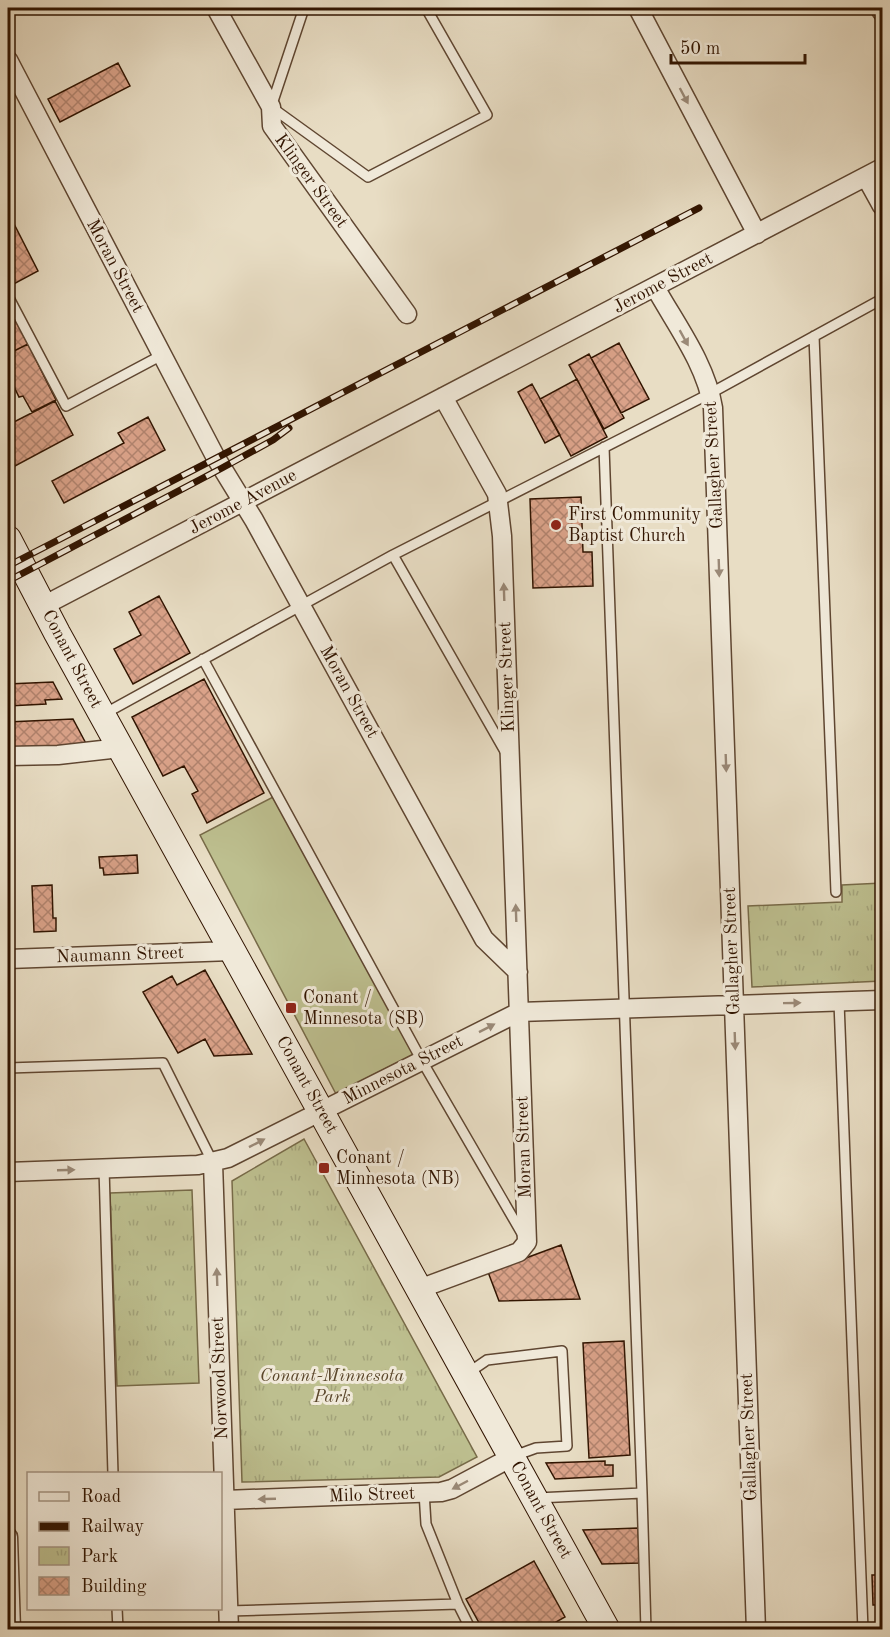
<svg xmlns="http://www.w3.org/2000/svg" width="890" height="1637" font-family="'Old Standard TT',serif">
	<defs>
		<pattern id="park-tufts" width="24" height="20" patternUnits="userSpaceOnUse" patternTransform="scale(1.5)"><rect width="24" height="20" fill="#bdbf8f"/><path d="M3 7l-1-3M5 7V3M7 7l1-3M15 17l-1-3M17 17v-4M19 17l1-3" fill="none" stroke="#a3a37a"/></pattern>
		<pattern id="building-cross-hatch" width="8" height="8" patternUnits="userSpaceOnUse" patternTransform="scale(1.5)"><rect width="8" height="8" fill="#daa289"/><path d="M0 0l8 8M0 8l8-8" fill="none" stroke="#b1836e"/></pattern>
	</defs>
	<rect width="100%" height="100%" fill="#e8ddc4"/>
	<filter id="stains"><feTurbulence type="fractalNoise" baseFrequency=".00333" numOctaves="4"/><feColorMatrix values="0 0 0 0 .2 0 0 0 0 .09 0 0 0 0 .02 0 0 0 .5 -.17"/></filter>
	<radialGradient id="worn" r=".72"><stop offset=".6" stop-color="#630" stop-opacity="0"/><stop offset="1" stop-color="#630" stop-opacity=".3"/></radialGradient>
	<path fill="#bdbf8f" stroke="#776a48" stroke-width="1.5" d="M277,795L414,1054L336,1094L200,835Z"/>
	<path fill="url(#park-tufts)" stroke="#776a48" stroke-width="1.5" d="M882,883V981L752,987L748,906L842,902V885Z
		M304,1139L477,1457L439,1477L242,1482L232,1181Z
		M192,1190L199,1383L117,1386L110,1193Z"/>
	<path fill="url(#building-cross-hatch)" stroke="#311400" stroke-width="1.5" d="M118,63L130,86L60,122L48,99Z
		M8,212L38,271L10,286L8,281Z
		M8,306L28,344L8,354Z
		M619,343L649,399L621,413L591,358Z
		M28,344L56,400L32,412L23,396L19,397L8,374V354Z
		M589,354L624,418L604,429L569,365Z
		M577,379L607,437L571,456L540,399Z
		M532,384L560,435L545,443L518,392Z
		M55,401L73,435L15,466L8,452V425Z
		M148,417L165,450L64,503L52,481L124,443L118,433Z
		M581,497L583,552H592L593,586L533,588L530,499Z
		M159,596L190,653L133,684L114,649L141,635L129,612Z
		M204,679L264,793L207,823L192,794L198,791L184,766L163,776L132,717Z
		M53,682L62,699L45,700L46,704L8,706V684Z
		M73,719L90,751L8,754V722Z
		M137,855L138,873L104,875L103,868H100L99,857Z
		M52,885L53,918H56V931L34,932L32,886Z
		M205,970L252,1054L214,1056L205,1039L178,1053L143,992L172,976L177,985Z
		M561,1245L580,1299L499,1301L488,1272Z
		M624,1341L630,1455L589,1458L583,1343Z
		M605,1461V1465H613V1476L555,1479L546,1463Z
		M638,1528L640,1563L602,1564L583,1530Z
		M534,1561L565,1617L542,1630H483L466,1599Z
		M872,1575H882V1605H873Z"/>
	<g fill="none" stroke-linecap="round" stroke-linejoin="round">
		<g stroke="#5f4631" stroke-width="12">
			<path id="lane" d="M304,8L271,107L368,177L487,115L426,8
				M8,296L66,406L162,355
				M814,336L836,892
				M604,447L642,1493L646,1630
				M393,555L506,753
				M203,659L422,1061L524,1237
				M104,714L393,555L711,393L882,299
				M839,1002L863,1630
				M8,1068L163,1063L213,1163
				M104,1168L113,1474
				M468,1373L487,1360L562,1351L567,1446L536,1448L514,1456
				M424,1492L426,1524L458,1604L471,1630
				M537,1498L642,1493
				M117,1608L118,1630
				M228,1611L458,1604"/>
		</g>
		<g stroke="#5f4631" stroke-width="21">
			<path id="street" d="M216,8L271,107L272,126L407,314
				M638,8L757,234
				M880,8L882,12
				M8,60L216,458L254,520L484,939L518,972
				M866,177L882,206
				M655,287C676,325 706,364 713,408L756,1630
				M43,606L882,168
				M8,756L58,755L120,748
				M8,959L232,951
				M213,1163L229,1630
				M8,1172L198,1165L228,1158L519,1012L882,1000
				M419,1289L519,1252L527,1242L502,536L497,494L443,397
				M225,1500L441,1492L452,1489L512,1457
				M8,1537L11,1630"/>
		</g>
		<g stroke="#311400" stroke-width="28">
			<path id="secondary" d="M8,539L57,633L607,1630"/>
		</g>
		<use href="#lane" stroke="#f0e9d9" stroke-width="9"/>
		<use href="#street" stroke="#f0e9d9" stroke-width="18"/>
		<use href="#secondary" stroke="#f0e9d9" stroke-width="26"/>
		<g stroke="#311400" stroke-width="7">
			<path id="rail" d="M8,566L699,208
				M8,581L222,468L273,440L289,428"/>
		</g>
		<use href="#rail" stroke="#f0e9d9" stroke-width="4.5" stroke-dasharray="14" stroke-linecap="butt"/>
	</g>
	<defs><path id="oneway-solid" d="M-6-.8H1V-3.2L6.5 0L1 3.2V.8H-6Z" transform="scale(1.5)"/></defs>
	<g fill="#9a8977">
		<use href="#oneway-solid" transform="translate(684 96) rotate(62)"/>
		<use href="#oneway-solid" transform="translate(684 338) rotate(61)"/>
		<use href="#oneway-solid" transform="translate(719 568) rotate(88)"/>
		<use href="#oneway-solid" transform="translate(504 592) rotate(-92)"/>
		<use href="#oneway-solid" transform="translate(726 763) rotate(88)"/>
		<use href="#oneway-solid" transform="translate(516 913) rotate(-92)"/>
		<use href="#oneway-solid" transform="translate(792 1003) rotate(-1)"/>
		<use href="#oneway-solid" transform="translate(487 1028) rotate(-27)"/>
		<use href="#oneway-solid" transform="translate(735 1041) rotate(88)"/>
		<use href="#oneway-solid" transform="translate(257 1143) rotate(-27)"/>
		<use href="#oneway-solid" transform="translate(66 1170) rotate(-2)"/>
		<use href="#oneway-solid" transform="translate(217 1277) rotate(-92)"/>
		<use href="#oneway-solid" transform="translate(460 1485) rotate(152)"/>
		<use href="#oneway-solid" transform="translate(267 1499) rotate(178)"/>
	</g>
	<g fill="#8f2418" stroke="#f0e9d9" stroke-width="2">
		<circle cx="556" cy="525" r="6"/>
		<rect x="285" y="1002" width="12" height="12" rx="3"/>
		<rect x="318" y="1162" width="12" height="12" rx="3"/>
	</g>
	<g text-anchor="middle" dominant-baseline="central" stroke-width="6" stroke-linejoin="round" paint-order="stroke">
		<g font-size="18" fill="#311400" stroke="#f0e9d9">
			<text transform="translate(311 181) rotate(54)">Klinger Street</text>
			<text transform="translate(115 266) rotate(62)">Moran Street</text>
			<text transform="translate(663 283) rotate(-28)">Jerome Street</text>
			<text transform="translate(714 465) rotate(-93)">Gallagher Street</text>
			<text transform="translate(243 502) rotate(-28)">Jerome Avenue</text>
			<text transform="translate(72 659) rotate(62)">Conant Street</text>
			<text transform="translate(507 677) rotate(-92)">Klinger Street</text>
			<text transform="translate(349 692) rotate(61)">Moran Street</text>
			<text transform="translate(732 951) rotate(-92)">Gallagher Street</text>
			<text transform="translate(120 955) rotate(-2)">Naumann Street</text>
			<text transform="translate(403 1070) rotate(-27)">Minnesota Street</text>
			<text transform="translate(307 1085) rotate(61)">Conant Street</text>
			<text transform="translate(524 1147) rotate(-92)">Moran Street</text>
			<text transform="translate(220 1378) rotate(-92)">Norwood Street</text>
			<text transform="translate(749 1437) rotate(-92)">Gallagher Street</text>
			<text transform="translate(372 1495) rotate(-2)">Milo Street</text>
			<text transform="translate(541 1510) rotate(61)">Conant Street</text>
		</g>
		<g font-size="18" fill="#311400" stroke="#f0e9d9" text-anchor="start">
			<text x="568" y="515">First Community<tspan x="568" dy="21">Baptist Church</tspan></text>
			<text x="303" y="998">Conant /<tspan x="303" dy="21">Minnesota (SB)</tspan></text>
			<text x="336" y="1158">Conant /<tspan x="336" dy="21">Minnesota (NB)</tspan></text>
		</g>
		<g font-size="18" font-style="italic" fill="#5b472b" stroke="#f0e9d9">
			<text x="332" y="1376">Conant-Minnesota<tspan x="332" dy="21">Park</tspan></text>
		</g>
	</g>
	<rect width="890" height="1637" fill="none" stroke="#e8ddc4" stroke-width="30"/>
	<rect x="9" y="9" width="872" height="1619" fill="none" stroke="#311400" stroke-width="3"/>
	<rect x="15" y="15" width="860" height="1607" fill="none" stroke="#311400" stroke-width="1.5"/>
	<rect x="27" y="1472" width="195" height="138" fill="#f0e9d9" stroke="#a49482" stroke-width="1.5"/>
	<rect x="39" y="1492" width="30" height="9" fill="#f0e9d9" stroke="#a49482" stroke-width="1.5"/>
	<text x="81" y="1502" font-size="18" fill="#311400">Road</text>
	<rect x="39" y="1522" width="30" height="9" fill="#311400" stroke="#a49482" stroke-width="1.5"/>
	<text x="81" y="1532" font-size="18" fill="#311400">Railway</text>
	<rect x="39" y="1547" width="30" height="18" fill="url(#park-tufts)" stroke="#a49482" stroke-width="1.5"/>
	<text x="81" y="1562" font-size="18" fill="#311400">Park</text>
	<rect x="39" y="1577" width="30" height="18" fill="url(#building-cross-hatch)" stroke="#a49482" stroke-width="1.5"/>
	<text x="81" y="1592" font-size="18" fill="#311400">Building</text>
	<path d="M671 54v9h134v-9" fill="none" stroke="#311400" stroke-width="3"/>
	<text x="680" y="54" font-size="18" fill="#311400" stroke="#f0e9d9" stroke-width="4.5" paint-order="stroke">50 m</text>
	<rect width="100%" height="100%" filter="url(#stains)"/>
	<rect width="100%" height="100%" fill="url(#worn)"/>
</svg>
